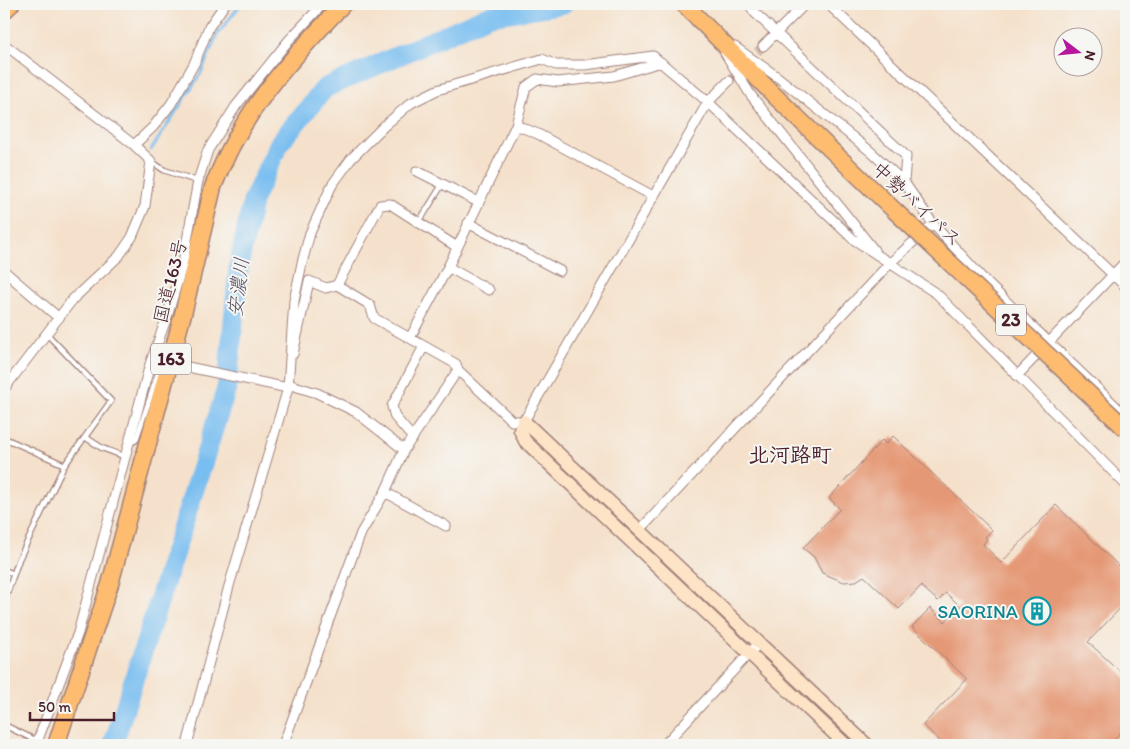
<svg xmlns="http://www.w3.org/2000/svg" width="1130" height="749" font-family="Itim,'Klee One',sans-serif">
	<rect width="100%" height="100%" fill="#f6f6f2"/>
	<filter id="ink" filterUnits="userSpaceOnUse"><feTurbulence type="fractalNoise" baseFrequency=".02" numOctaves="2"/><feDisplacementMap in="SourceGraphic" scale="10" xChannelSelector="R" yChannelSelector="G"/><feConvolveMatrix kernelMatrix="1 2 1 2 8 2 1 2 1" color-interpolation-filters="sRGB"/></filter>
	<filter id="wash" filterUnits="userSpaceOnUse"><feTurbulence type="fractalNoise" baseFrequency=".0096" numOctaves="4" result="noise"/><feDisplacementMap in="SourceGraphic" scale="20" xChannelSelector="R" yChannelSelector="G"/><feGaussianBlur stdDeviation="1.12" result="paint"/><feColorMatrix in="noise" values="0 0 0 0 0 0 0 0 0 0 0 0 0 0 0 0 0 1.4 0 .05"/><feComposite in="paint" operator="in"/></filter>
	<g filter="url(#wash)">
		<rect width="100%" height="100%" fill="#f5e1cb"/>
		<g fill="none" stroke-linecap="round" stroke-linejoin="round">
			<path stroke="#79bef0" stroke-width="3" d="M151,150L201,73L217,35L241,4"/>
			<path stroke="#79bef0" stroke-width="20" d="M113,745L227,387L239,264L253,200L280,142L325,88L488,16L563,4"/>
		</g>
		<g id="blocks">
			<path fill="#e59875" d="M893,436L992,530L985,537L987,539L983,544L1001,563L1056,505L1126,573V602L1088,642L1126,677V727L1109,745H944L923,725L967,679L912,627L930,608L945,622L960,606L946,593L938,601L921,586L899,609L864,576L856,581L844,582L822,573L814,557L803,548L840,509L829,498L882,440L886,444Z"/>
		</g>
	</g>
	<g filter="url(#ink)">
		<use href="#blocks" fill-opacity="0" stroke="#a0807b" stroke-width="1"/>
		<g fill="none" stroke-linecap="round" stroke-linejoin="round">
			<path stroke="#d3baab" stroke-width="9" stroke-dasharray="9 4.5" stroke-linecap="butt" d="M729,81L763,46"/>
			<g stroke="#a0807b" stroke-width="7">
				<path id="lane" d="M152,162L164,170L197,181
					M419,222L442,185
					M85,437L102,448L126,457
					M4,438L65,465
					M130,443L136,440L161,364
					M4,570L14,574
					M4,602L19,559L64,466L111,401L47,334
					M4,725L37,741"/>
			</g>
			<g stroke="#a0807b" stroke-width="11">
				<path id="street" d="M749,4L755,13L906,156L904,182
					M828,4L1126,287
					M4,44L134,145L151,161L145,206L132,237L119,256L73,299L4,389
					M763,46L805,4
					M735,47L779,78L870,151L904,182L933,224L986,282L1126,416
					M725,53L750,94L874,250
					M516,125L538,134L653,196
					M134,145L153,127L171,104L194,64L209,27L225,4
					M417,171L478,202
					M468,223L560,271
					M448,267L489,290
					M4,271L59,318
					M337,285L380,205L390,204L457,247
					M410,338L448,267L516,125L526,87L537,79L558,82L614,76L661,62
					M293,354L309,281L326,288L337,285L370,305L374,318L456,364L458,370L512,421H524L708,102L729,81
					M169,363L288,388
					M1017,376L1126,261
					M288,384L317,393L356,412L404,450
					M413,438L395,417L392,406L424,346
					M385,492L446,526
					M640,530L889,264L933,224
					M36,745L78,633L150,364L168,314L183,262L198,181L208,150L236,106L289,40L323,4
					M187,745L229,586L288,388L294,301L302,263L310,233L332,185L351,159L384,126L411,103L437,90L542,59L556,65H585L653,56L708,102L853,239L937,294L1126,485
					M283,745L361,533L385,492L404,450L458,370
					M664,745L759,643"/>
			</g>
			<g stroke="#a0807b" stroke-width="15">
				<path id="secondary" d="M846,745L525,441L520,430L524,421L867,745"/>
			</g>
			<g stroke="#a0807b" stroke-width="19">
				<path id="highway" d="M684,4L779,100L895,211
					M4,11L11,4
					M56,745L110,584L184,310L213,187C243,109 287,64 343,4"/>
			</g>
			<use href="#lane" stroke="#fff" stroke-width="4.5"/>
			<use href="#street" stroke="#fff" stroke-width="9"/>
			<use href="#secondary" stroke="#fee4c6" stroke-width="12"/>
			<use href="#highway" stroke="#fdbc70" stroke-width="16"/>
			<g stroke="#a0807b" stroke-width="19" stroke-linecap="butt">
				<path id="highway-bridge" d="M895,211L1126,429"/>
			</g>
			<use href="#highway-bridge" stroke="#fdbc70" stroke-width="16"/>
		</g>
	</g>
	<defs>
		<g id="building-ring" transform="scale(1.4375)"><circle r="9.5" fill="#f6f6f2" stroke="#0f9aa8" stroke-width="1.5"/><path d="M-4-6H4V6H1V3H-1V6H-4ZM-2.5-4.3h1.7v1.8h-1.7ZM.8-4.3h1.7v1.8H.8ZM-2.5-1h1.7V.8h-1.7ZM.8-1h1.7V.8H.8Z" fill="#0f9aa8"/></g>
	</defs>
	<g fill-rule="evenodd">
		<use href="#building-ring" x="1037" y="611"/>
	</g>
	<g text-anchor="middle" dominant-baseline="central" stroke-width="4" stroke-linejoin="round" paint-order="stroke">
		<g fill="#f6f6f2" stroke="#7e6067" stroke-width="1">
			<rect x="996" y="304.5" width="30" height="31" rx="4"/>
			<rect x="151" y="343.5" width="40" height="31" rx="4"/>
		</g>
		<g font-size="18" font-weight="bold" fill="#4a1f2b">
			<text x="1011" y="320">23</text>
			<text x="171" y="359">163</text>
		</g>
		<g font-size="19" fill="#4a1f2b" stroke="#f6f6f2">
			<text transform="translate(917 204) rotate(43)">中勢バイパス</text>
			<text transform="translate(170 281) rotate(-76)">国道163号</text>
		</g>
		<g font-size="19" fill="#0d838f" stroke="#f6f6f2" text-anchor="end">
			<text x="1018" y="611">SAORINA</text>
		</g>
		<g font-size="20" font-style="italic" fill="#584f66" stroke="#f6f6f2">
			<text transform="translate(238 287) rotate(-83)">安濃川</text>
		</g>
		<g font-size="21" font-weight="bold" fill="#4a1f2b" stroke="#f6f6f2">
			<text x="790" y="454">北河路町</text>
		</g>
	</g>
	<rect width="1130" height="749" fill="none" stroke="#f6f6f2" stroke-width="20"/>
	<g transform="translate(1078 52) rotate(106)"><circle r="24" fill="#f6f6f2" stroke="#b1a0a2"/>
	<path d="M0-4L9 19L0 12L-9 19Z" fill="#b5179e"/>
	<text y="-8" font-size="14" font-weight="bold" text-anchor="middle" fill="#4a1f2b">N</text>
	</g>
	<path d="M30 712v8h84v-8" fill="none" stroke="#4a1f2b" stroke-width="2.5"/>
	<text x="38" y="712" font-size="15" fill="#4a1f2b" stroke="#f6f6f2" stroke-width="4" paint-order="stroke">50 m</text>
</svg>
